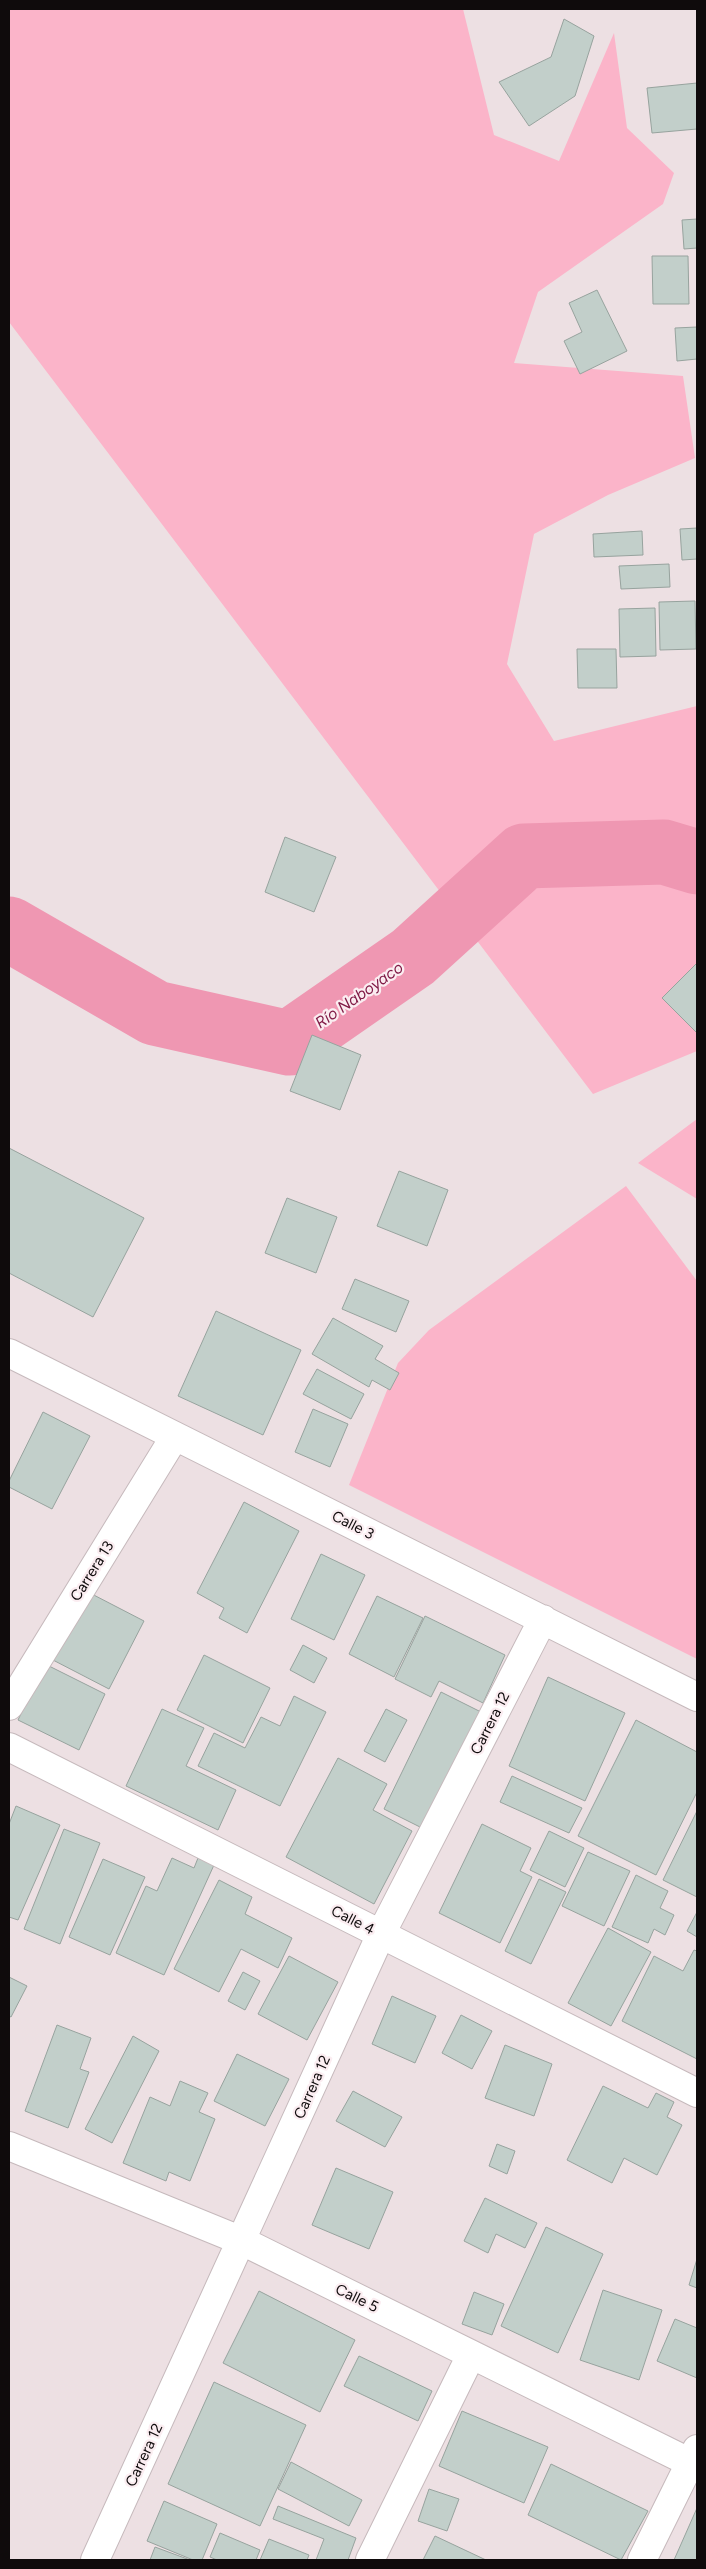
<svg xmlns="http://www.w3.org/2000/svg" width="706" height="2569" font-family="Figtree,sans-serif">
	<rect width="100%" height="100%" fill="#ede0e3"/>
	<path fill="#fbb4c9" d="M9,9H463L494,135L559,161L614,33L627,128L674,173L663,204L538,292L514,363L683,376L695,458L608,495L534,534L507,664L554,741L697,706V1051L593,1094L9,322Z
		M697,1119V1199L638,1163Z
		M626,1186L697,1281V1659L349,1485L398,1363L429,1330Z"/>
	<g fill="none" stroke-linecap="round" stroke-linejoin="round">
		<path stroke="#ef97b2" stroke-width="65" d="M9,929L155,1013L289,1043L413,957L524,856L664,852L697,862"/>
	</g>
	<path fill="#c2cfca" stroke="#97a39e" d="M564,19L594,36L575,96L529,126L499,82L551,57Z
		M697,83V129L652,133L647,88Z
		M697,219V248L684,249L682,220Z
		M652,256H688L689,304H653Z
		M597,290L627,351L580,374L564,341L582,332L569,303Z
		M697,327V359L677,361L675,328Z
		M697,528V559L682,560L680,529Z
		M642,531L643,555L594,557L593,534Z
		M669,564L670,587L621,589L619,566Z
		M695,601L696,649L660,650L659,602Z
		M655,608L656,656L620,657L619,609Z
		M577,649H616L617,688H578Z
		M285,837L336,857L314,912L265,892Z
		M697,963V1033L662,998Z
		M312,1035L361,1055L340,1110L290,1091Z
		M9,1148L144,1218L93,1317L9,1273Z
		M399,1171L448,1190L427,1246L377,1226Z
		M287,1198L337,1217L316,1273L265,1253Z
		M355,1279L409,1301L396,1332L342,1309Z
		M216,1311L301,1350L263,1435L178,1396Z
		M333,1318L383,1346L375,1359L399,1373L390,1390L372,1380L369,1387L312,1354Z
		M317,1369L364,1394L351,1419L303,1394Z
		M313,1409L348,1424L330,1467L295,1452Z
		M43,1412L90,1436L52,1509L9,1487V1481Z
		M244,1502L299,1531L247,1633L219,1618L224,1608L197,1593Z
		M321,1554L365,1575L334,1640L291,1619Z
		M86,1591L144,1621L109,1689L51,1659Z
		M377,1596L423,1618L394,1677L349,1654Z
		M425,1616L505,1655L483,1703L439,1681L431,1697L395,1679Z
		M303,1645L327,1658L314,1683L290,1670Z
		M204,1655L270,1688L243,1743L177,1710Z
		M45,1664L105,1694L79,1750L18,1720Z
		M548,1677L625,1713L585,1801L509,1766Z
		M441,1692L487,1715L430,1832L384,1809Z
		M294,1696L326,1712L280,1806L198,1766L214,1733L245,1748L261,1717L280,1726Z
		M162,1709L204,1728L186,1766L236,1790L218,1830L126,1786Z
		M386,1709L407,1720L385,1762L364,1751Z
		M636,1720L697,1752V1792L656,1875L578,1836Z
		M338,1758L387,1784L373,1810L412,1831L374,1904L286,1857Z
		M512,1776L582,1808L569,1833L500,1802Z
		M16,1806L60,1825L18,1920L9,1917V1824Z
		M697,1811V1897L663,1880Z
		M482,1824L531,1848L520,1871L532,1877L500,1943L439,1913Z
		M64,1829L100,1843L60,1944L24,1929Z
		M549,1831L584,1848L565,1887L530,1870Z
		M588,1852L630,1871L604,1926L562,1906Z
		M172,1858L194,1868L198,1858L214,1865L164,1975L116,1953L146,1886L157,1891Z
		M103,1859L145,1877L110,1955L69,1937Z
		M636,1875L668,1891L660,1908L674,1915L665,1935L654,1929L648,1943L612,1927Z
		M539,1879L566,1892L531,1964L505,1951Z
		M219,1880L252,1897L245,1914L292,1938L278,1968L241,1949L219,1992L174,1969Z
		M697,1912V1937L687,1931Z
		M608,1928L651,1952L611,2026L568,2003Z
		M694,1950L697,1951V2059L622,2021L654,1956L683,1971Z
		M289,1956L338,1982L307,2040L258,2014Z
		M243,1972L260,1981L245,2010L228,2001Z
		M9,1977L27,1986L11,2017L9,2016Z
		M392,1996L436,2016L415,2063L372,2044Z
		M461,2015L492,2031L472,2069L442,2053Z
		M57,2025L91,2038L80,2069L89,2072L68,2128L25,2111Z
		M133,2036L159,2051L112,2143L85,2129Z
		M505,2045L552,2064L534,2116L485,2098Z
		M237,2054L289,2079L265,2126L214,2101Z
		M180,2081L208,2093L199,2112L215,2119L190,2181L169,2172L166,2181L123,2163L150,2097L170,2106Z
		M603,2086L648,2108L656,2093L674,2102L667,2117L682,2125L657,2175L624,2158L612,2183L567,2160Z
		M353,2091L402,2117L385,2147L336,2121Z
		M497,2144L515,2151L507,2174L489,2166Z
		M336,2168L393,2192L369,2249L312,2225Z
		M485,2198L537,2223L525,2248L496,2234L488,2253L464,2241Z
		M546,2227L603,2254L558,2353L501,2326Z
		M697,2259V2288L689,2285Z
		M603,2290L662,2310L639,2380L580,2360Z
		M259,2291L355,2340L320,2412L223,2363Z
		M474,2292L504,2304L492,2335L462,2324Z
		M675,2319L697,2328V2378L657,2361Z
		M359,2356L432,2391L418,2421L344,2386Z
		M214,2382L306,2425L260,2526L168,2484Z
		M462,2411L548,2447L524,2503L439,2466Z
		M291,2462L362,2500L349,2526L278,2489Z
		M551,2464L648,2511L621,2560L528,2515Z
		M429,2489L459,2499L447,2531L418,2521Z
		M164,2501L217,2524L202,2560H193L147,2541Z
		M278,2506L356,2538L348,2560H316L324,2539L273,2519Z
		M697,2508V2560H674Z
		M220,2533L260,2550L256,2560H217L210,2557Z
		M435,2536L486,2560H423Z
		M269,2539L309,2555L307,2560H260Z
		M155,2547L190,2560H150Z"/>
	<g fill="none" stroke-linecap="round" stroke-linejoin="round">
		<g stroke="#c6b9bc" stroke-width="30">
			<path id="minor" d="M9,1353L697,1697
				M9,1706L175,1436
				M9,1747L697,2093
				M9,2146L242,2241L697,2466
				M95,2560L381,1934L543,1619
				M370,2560L471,2355
				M642,2560L697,2449"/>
		</g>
		<use href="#minor" stroke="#fff" stroke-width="28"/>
	</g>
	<g text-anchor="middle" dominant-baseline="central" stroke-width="4.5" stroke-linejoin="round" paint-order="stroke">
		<g font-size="15" fill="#0f0b0c" stroke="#fbedf1">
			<text transform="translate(353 1525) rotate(27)">Calle 3</text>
			<text transform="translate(92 1571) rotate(-58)">Carrera 13</text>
			<text transform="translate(490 1723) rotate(-63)">Carrera 12</text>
			<text transform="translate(353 1920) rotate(27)">Calle 4</text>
			<text transform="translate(312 2087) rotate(-66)">Carrera 12</text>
			<text transform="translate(357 2298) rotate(26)">Calle 5</text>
			<text transform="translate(144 2455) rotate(-65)">Carrera 12</text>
		</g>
		<g font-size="16" font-style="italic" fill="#801b46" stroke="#fbedf1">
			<text transform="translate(359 995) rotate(-35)">Río Naboyaco</text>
		</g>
	</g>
	<rect width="706" height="2569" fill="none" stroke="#0f0b0c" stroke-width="20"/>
</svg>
